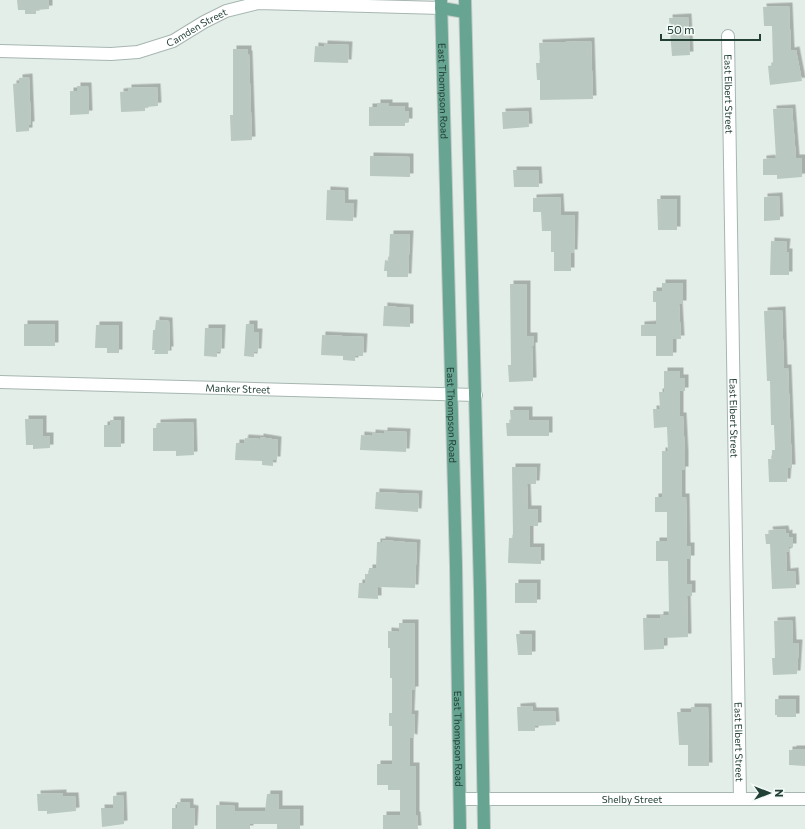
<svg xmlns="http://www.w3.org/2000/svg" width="805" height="829" font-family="Commissioner,sans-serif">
	<defs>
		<filter id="shadow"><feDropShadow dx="3.5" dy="-3.5" stdDeviation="0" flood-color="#0004"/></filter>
	</defs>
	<rect width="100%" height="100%" fill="#e4eee9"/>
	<path fill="#b9c8c1" filter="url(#shadow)" d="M17,0H49V9L36,10V14H25V10H18Z
		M789,6L791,51L796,50L802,81L770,85L768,66L773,65L772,26H764L763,7Z
		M688,17L690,55L672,56L669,18Z
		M591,41L593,99L540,100V80H537L536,63H540L539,43Z
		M324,44L349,45L348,63L314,62L315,46L324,47Z
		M233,49H248V54H249L252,140L231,141L230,115H233Z
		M29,77L31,125H29V131L16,132L13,84L19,83V78Z
		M77,86H88L89,114L70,115V91H77Z
		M157,87L158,106L145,107V111L121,112L120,92L128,91V88Z
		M377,103H389V106H405V111H409V122H405V126H369V107H377Z
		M792,108L796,158H802V177L777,179V175H763V159L776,158L773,109Z
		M528,111L529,127L503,129L502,112Z
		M370,156L410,157V177L370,176Z
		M513,170H538L539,187H514Z
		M327,190L345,191V203H354L353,221L326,220Z
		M779,196L780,220L764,221V197Z
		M560,197L561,215H575L574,253H571V271H554V252H551V231H542L541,212H533V198Z
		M657,199H677V230H658Z
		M390,234H410L408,277H387V271H384L385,260L389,261Z
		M771,241L787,242L786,252H789V275H770Z
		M662,283H683V304H679L681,339H673V356H656V336H641V325L656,324V302H653V291H662Z
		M510,284H527V336H534V346H532L533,381L509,382L508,365H511Z
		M384,306L410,308V327L383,326Z
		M782,310L784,368H788L792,468H788L787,482H769L768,459H772V450H775L774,425H771L770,381H767L764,311Z
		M156,320L169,321L170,350H168V354H154L155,350H152L153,330H155Z
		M24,324H55V346H24Z
		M246,324H254V332H259L258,352H254V357L244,356Z
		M96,325H119V353H107V348H95Z
		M205,328H222L221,352H217V357L204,356Z
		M322,335L364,337L363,356H355V361L343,360V356L321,355Z
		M664,371H680V378H685V391H680V416H683L685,455V470H682V497H686L687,546H691V559H687V584H692V596H687L688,637L664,638V649L644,650L643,618H660V615H669L668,561H656V541H667V512H655V497H662V451H668L667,427L654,428L653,409H660L659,392H664Z
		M510,410H529V420H549V436H507L506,423H511Z
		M25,419H43V436H50V448L33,449V445H26Z
		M110,420H121V447H104V425H110Z
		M182,422H193L194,455L176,456V451H153V428H157V423Z
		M384,431L407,432L406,452L360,450L361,435L372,436V433L384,434Z
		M260,437L278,440L277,460H273V466L262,465V461L235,460L236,443H244L245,438L260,439Z
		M512,467H537L536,484H527L528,509H538V526H530V547H541V564L508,563L509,538H513Z
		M376,492L419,494L418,512L375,509Z
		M785,529L786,534L789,533V537H793V547H789V551L786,552L787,572L795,571L796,588L772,589L770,544H766L765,534H770L769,530Z
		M382,540L417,543L415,588L378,587V599L358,598L359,583H365V574H369V568H376L377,542H382Z
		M515,583H537V603H515Z
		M792,620L793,643H799L797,674L773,675L772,658H775L774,621Z
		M399,623H415V690H412L411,714H415L414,738L410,737V766H416V815H417L418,829H383V815H400V790H388V785H377V764H392V726H389V713H392V678H390V648H388V631L399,632Z
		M516,634H532V655H518Z
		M775,699H796V717H777V715H775Z
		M532,706L533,711H555L556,725L535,726V731H518L517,707Z
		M691,707H708L709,766H688V745H679L677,712H691Z
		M793,749H805V766L789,765V750H793Z
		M63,793V796H75L76,811L47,814V811H38L37,794Z
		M267,794H279V809H300V829H277V824H250V829H216V805L235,806V811H265Z
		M123,795L124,824L102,827L101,808H113V796Z
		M177,802H190V808L195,809L194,829H172V808H177Z"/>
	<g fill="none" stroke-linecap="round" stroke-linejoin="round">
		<g stroke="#a6b6b0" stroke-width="14">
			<g id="minor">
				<path id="s1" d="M728,36L740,799"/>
				<path id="s2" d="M0,51L111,54L138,52L173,41L204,22L226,11L258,3L441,8"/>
				<path id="s3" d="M0,382L476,395"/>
				<path id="s4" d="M460,799H805"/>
			</g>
		</g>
		<g stroke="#c1cac7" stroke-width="14">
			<g id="major">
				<path id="s5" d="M441,0L456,566L460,829"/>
				<path d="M465,0L480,590L484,829"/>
				<path d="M441,8L465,12"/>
			</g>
		</g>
		<use href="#minor" stroke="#fff" stroke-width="12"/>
		<use href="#major" stroke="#67a491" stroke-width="12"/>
	</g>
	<g text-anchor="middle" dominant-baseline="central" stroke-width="3.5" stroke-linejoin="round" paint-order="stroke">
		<g font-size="10" fill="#224036" stroke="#f4faf7">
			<text stroke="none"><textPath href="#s2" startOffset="202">Camden Street</textPath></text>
			<text stroke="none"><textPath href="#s5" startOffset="91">East Thompson Road</textPath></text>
			<text stroke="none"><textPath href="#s1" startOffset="58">East Elbert Street</textPath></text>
			<text stroke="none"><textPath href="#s3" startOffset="238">Manker Street</textPath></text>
			<text stroke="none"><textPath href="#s5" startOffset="415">East Thompson Road</textPath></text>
			<text stroke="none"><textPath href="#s1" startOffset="382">East Elbert Street</textPath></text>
			<text stroke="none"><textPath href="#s5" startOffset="739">East Thompson Road</textPath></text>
			<text stroke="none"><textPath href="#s1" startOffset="706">East Elbert Street</textPath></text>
			<text stroke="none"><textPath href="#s4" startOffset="172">Shelby Street</textPath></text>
		</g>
	</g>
	<g transform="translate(769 793) rotate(90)" stroke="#f4faf7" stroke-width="3" paint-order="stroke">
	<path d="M0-3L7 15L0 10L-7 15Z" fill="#224036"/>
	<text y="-6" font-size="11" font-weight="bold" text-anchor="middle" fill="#224036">N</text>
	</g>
	<path d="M661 34v6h99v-6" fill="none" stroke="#224036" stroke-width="2"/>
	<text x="667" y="34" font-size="12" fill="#224036" stroke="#f4faf7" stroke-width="3" paint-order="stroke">50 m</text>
</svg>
